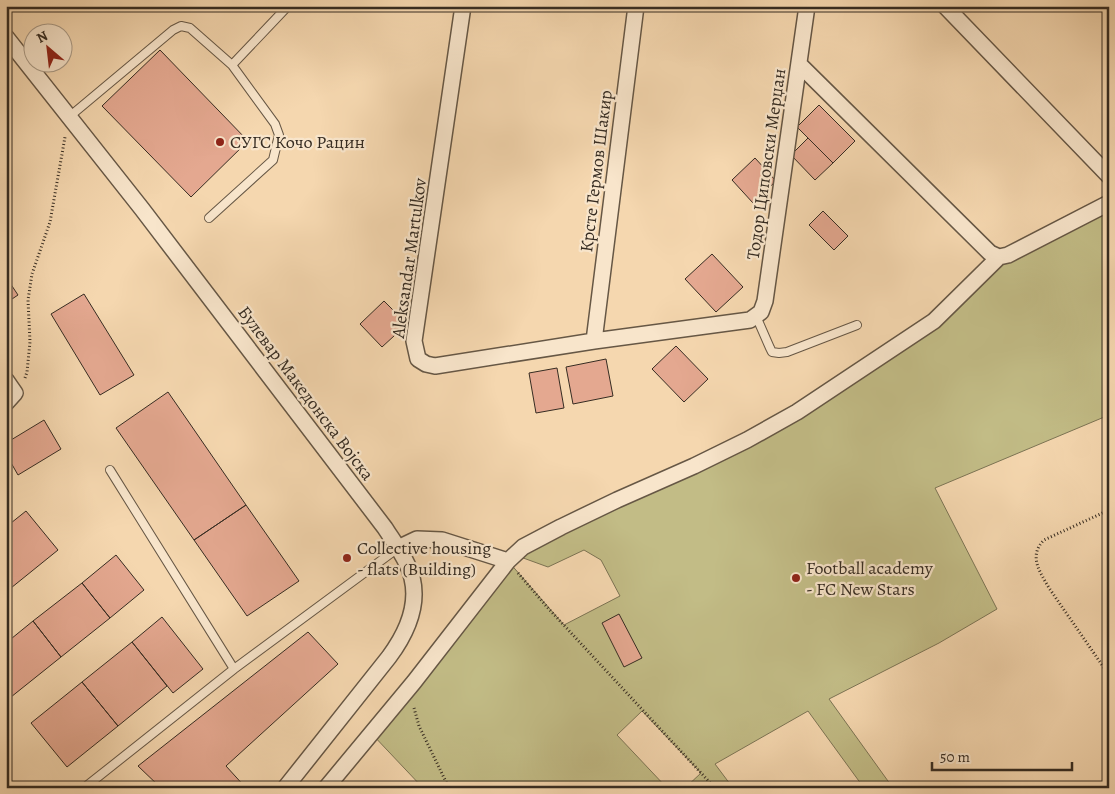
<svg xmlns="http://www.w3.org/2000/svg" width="1115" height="794" font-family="Alegreya,serif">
	<rect width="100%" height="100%" fill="#f5d7af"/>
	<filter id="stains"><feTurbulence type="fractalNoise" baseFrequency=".004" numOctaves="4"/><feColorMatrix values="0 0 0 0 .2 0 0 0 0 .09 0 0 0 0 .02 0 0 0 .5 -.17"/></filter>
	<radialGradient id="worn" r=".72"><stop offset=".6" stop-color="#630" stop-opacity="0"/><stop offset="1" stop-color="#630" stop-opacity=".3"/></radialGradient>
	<path fill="#c2bc86" stroke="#7c7454" d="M1109,203V415L935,488L997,609L939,643L829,699L893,788H864L808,711L715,764L733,788H685L701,773L642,711L617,735L667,788H423L371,733L508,561L564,625L620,596L601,560L584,550L548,567L515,555L694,466L873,362L999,257Z"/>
	<path fill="#e4a890" stroke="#362c22" d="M160,50L248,141L191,197L102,106Z
		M819,105L855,141L833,163L797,127Z
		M808,138L833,163L815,180L791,155Z
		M755,158L776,181L753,203L732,180Z
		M823,211L848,236L834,250L809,225Z
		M712,254L743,287L716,312L685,279Z
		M6,277L18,295L6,303Z
		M84,294L134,375L100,395L51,314Z
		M384,301L407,324L382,347L360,324Z
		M676,346L708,379L684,402L652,369Z
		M606,359L613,396L573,404L566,367Z
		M557,368L564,408L536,413L529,373Z
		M168,392L246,505L194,540L116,428Z
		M44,420L61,449L18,475L6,454V443Z
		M246,505L299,581L247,616L194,540Z
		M26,511L58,550L6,592V527Z
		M116,555L144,590L110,618L82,583Z
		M82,583L110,618L61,657L33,621Z
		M619,614L642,658L624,667L602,623Z
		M162,617L203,669L173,693L132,642Z
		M33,621L61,657L6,701V643Z
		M308,632L338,664L226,766L246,788H161L138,766Z
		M132,642L167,686L118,726L82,682Z
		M82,682L118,726L67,767L31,723Z"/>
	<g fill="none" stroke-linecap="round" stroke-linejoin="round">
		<g stroke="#665745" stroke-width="10">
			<path id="lane" d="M232,65L288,6
				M69,117L173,30L181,26L190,28L232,65L275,124L279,135L273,160L209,218
				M756,316L770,348L772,352L779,353L787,352L857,325
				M110,470L234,669
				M84,788L234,669L398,548"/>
		</g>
		<g stroke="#665745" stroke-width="18">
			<path id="street" d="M463,6L414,341L418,359L426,364L435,366L594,341L750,320L761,312L765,301L807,6
				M945,6L1109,176
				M6,37L142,209L385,528C392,539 401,551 407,564C423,597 409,630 389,657L285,788
				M800,65L990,253L999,257
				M594,341L636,6
				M6,380L15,393L6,403
				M398,548L417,539L442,540L508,561
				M326,788L414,682L508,561L523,547L561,527L617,500L694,466L747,440L797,412L934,321L999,257L1008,255L1109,203"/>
		</g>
		<path stroke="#362c22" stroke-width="3" stroke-dasharray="1 2.5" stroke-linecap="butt" d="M25,378L27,372L30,342L28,300L32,274L50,222L65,137
			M1109,510L1044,540C1028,556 1040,572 1049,588L1109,675
			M518,573L547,607L715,788
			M414,708L419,726L449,788"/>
		<use href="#lane" stroke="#f8e5cb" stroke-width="8"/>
		<use href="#street" stroke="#f8e5cb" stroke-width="15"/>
	</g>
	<g fill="#8f2418" stroke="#f8e5cb" stroke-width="2">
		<circle cx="220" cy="142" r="5"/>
		<circle cx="347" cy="558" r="5"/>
		<circle cx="796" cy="578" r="5"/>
	</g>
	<g text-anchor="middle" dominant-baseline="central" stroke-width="4.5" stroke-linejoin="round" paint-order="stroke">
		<g font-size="18" fill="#362c22" stroke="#f8e5cb" text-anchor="start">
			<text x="230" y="142">СУГС Кочо Рацин</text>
			<text x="357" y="548">Collective housing<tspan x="357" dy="21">- flats (Building)</tspan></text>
			<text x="806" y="568">Football academy<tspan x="806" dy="21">- FC New Stars</tspan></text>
		</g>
		<g font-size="18" fill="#362c22" stroke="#f8e5cb">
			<text transform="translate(766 164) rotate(-82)">Тодор Циповски Мерџан</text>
			<text transform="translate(596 171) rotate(-83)">Крсте Гермов Шакир</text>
			<text transform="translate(409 258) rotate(-82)">Aleksandar Martulkov</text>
			<text transform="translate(306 393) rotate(53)">Булевар Македонска Војска</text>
		</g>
	</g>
	<rect width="1115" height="794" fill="none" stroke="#f5d7af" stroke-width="25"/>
	<rect x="8" y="8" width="1100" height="779" fill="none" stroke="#362c22" stroke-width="2.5"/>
	<rect x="12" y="12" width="1090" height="769" fill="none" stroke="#362c22"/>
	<g transform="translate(48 48) rotate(332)"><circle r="24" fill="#f8e5cb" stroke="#aa9b87"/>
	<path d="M0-4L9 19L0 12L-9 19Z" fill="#8f2418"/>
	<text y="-8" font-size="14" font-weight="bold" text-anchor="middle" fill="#362c22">N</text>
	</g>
	<path d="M932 762v8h140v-8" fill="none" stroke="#362c22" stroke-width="2.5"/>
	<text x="940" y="762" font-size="15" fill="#362c22" stroke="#f8e5cb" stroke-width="4" paint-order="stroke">50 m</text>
	<rect width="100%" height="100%" filter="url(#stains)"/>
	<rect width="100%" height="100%" fill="url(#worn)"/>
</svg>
